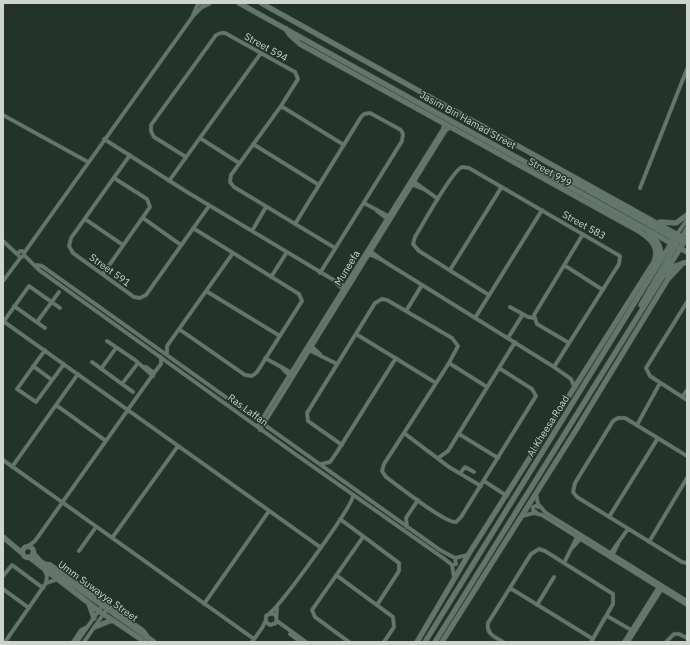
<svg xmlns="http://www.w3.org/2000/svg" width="690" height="645" font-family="'IBM Plex Sans',sans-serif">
	<rect width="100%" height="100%" fill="#23322b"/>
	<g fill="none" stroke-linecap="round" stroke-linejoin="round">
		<g stroke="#414e48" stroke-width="4.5">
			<path id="street" d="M193,15L198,4
				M281,106L344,145
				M3,115L88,162
				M200,138L239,163
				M104,139L187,192L347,288
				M253,144L319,185
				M130,155L71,238L69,246L73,253L134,297L140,298L146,295L209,206
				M186,157L154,137L151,131V125L216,35L221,33H225L295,72L298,79L281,106L231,175L230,182L234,187L335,248
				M169,181L261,53
				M413,181L438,199
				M411,184L423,189
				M640,188L687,69
				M364,203L390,217
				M377,211L389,220
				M143,218L181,245
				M85,219L123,245
				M295,224L361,117L364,114L370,113L401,130L403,134L402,141L320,273
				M252,231L266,207
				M677,234L687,220
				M3,241L18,255
				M369,250L382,260
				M18 254a3 3 0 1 1 6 0a3 3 0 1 1-6 0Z
				M24,253L193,16L203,6
				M367,253L382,260L554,367L571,379L575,388
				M24,255L39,270L298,456L446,560L452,565L454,577
				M37,265L42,266L440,550L455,558L468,555
				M564,265L603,290
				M450,270L501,188
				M103,274L150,207L147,199L114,178
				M271,277L287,252
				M3,281L21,257
				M335,282L345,291
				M206,291L280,336
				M489,295L419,251L413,244L415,237C423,224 452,171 462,167L469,168L620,256L619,264L554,367
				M687,302L646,368L650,376L687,400
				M14,306L45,328
				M510,307L528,317L534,318
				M406,311L422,285
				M475,318L542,210
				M3,321L320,547
				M4,321L29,286L60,308
				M37,322L59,292
				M179,329L245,375L252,376L257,372L302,301L299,294L193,228
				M356,334L436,383
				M508,338L523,314
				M107,341L135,360L153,376
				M569,343L537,324L534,315L583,234
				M311,346L320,354
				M45,350L17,389L36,402L64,364
				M309,350L337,364
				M167,355V346L233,253
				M265,358L292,373
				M92,362L133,392
				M449,363L487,387
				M33,366L52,380
				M143,367H146L154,373
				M282,368L291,377
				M101,369L116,348
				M122,384L138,363
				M682,397L687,390
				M56,405L106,441
				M259,424L443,129L444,123
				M637,425L660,383
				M260,430L446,130L451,127
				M404,433L449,467L481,486
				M459,434L498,458
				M342,445L308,421L307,413L375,303L382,299L387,300L452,338L458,346L449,363L384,464L382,471L386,477C397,485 446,524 456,522L461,517L536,396L532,389L499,368
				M687,456L625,418H618L613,421L575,483L573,492L577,497L682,562L687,563
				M438,458L448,451L515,342
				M3,460L254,639
				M321,464L330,462L337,452L396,358
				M12,467L78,374
				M461,472L465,467L474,472
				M484,481L507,496
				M536,494L538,504L546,513L687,601
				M536,512L533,510V507L536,506L539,507
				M522,516L534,513L542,515L687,605
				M609,517L658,438
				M340,519L399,563V571L377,605
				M407,527L406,518L418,500
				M112,538L178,446
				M649,542L687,478
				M27,547L35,541L154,373L161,364V357
				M573,547L581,538
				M79,551L96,527
				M610,554L628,529
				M612,556L618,544
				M43,563L50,564L143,630L147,635
				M564,563L578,535
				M452,565L456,564L455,558
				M44,569L47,576L46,583
				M336,575L393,617L394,627L384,642
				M3,576L12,565L43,588
				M510,588L593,639
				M3,589L29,608
				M204,604L269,511
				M537,605L554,577
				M270,613C282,603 354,505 353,495
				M276,616L274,614H269L266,616V622L270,625L276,623L277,607
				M607,616L633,631
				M277,621L306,642
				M290,634L301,642
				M5,642L46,583L58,579
				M73,642L81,630L87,627
				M77,642L102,606
				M84,642L107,609
				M252,642L262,628L266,620
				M349,642L315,617L312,610L363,537
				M503,642C495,637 486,634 488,623L531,554L539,549L545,551L613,594V604L591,642
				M624,642L660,585
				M628,642L663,587
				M666,642L674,634H679L687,638"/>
		</g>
		<g stroke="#414e48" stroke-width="6">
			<path id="secondary" d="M198,3V4
				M239,3L687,252
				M261,3L687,240
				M203,6L209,3
				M286,29L290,35L300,44L637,230C650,238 660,246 654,262L470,552L417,642
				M543,170L566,178L675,239L680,241L686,239
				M660,222L676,223L687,215
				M648,234C659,240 663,250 659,261
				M681,239L687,229
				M666,275L675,266L687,262
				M641,305L677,243
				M3,537L22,553
				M22.5 552a5.5 5.5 0 1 1 11 0a5.5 5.5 0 1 1-11 0Z
				M33,553L40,561L154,642
				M29,557L99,611L145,642
				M89,604L94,618
				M95,627L112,620
				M425,642L677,234
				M435,642L686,239
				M442,642L576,430L668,279L683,263"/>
		</g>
		<use href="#street" stroke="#63756c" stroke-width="3.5"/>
		<use href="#secondary" stroke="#63756c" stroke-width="5"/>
	</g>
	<g text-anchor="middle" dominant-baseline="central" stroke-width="3" stroke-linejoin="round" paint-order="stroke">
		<g font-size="10" fill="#cbd4cf" stroke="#23322b">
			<text transform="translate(266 47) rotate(29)">Street 594</text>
			<text transform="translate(468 120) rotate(29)">Jasim Bin Hamad Street</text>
			<text transform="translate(550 172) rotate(29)">Street 999</text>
			<text transform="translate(584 225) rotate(29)">Street 583</text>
			<text transform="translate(347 268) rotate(-58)">Muneefa</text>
			<text transform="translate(110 270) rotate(36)">Street 591</text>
			<text transform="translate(248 410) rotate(36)">Ras Laffan</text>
			<text transform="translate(548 426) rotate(-58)">Al Kheesa Road</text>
			<text transform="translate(98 591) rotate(36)">Umm Suwayya Street</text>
		</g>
	</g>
	<rect width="690" height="645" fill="none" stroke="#cbd4cf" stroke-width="8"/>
</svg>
